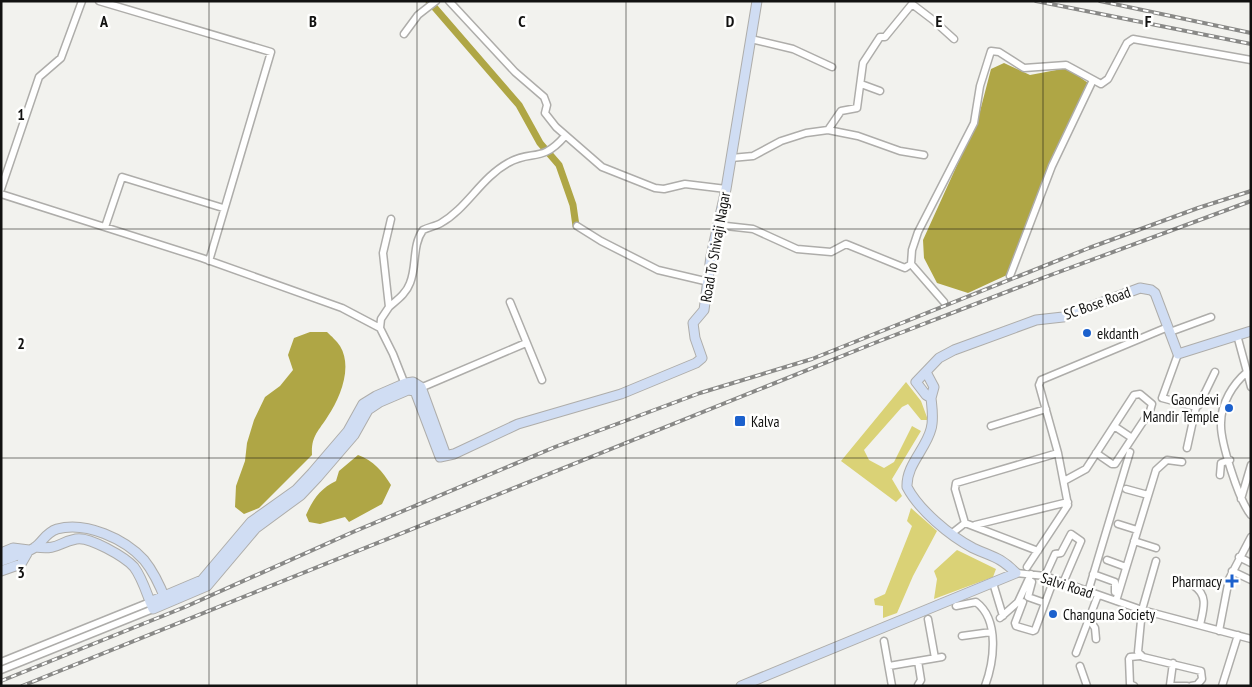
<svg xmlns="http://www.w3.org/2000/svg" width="1252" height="687" font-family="'PT Sans Narrow',sans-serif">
	<rect width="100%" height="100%" fill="#f2f2ee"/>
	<path fill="#dad276" d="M906,382L921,401L928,420H921L908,404L902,407L864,450L869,460L884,468L894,462L912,426L921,431L892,479L902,496L896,502L841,461Z
		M911,508L937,531L913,576L897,613L883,618V606L875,605L874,599L885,594L912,526L907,521Z
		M957,550L996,569L993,577L934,599L937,579L934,571Z"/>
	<path fill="#afa645" d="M1004,63L1030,75L1067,68L1088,83L1007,275L968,293L937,283L924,258L923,240L978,119L991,69Z
		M310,332H327C331,336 337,341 340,346C353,367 340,398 328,416C318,432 311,436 312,455L259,508L244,514L235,507L236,486L245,461L247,443L254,420L265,397L280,386L293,370L288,355L294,338Z
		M358,455C373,460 383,472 391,485L382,504L349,522L345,517L320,524L309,522L306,515C313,499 321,488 336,481L339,471Z"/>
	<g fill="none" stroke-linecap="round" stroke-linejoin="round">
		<path stroke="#afa645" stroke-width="7" d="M429,1L519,105L540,143L559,165L573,205L576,226"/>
		<g stroke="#aeadaa" stroke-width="9">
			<path id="street" d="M99,1L271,52L209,261
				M449,1L515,72L544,97L547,105L545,113L556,127L602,167L655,188L664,189L685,184L726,189
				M404,34L418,15L436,1
				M751,39L793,49L832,67
				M861,84L880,91
				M828,130L841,111L857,108L863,63L880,37H885L912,4L933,20L954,39
				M731,158L753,156L781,141L806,133L828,130L858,136L900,151L924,155
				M1,189L39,77L61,58L82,1
				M1,194L202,258L342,308L380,328L393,354L406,387
				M717,225L753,229L797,249L831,252L846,244L905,268L911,264L912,250L918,232L974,123L980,86L991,51L999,52L1024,68L1066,65L1101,84L1108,79L1127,43L1133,39L1251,60
				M577,226L601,241L658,270L709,282
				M105,227L122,177L223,208
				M911,264L944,302
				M1010,276L1052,166L1093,80
				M510,302L542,380
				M389,307C397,300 406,294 410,283C417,266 412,245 423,230C429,227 436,226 441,223C467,208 481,178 508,163C532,149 541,164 565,136
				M380,328L381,319L389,307L383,253L391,219
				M1170,332L1211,317
				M1237,335L1247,372C1233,384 1221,403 1221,423C1220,441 1239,501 1251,515
				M1178,354L1162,398L1196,407
				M1247,372L1251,387
				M418,389L526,343
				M991,426L1046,409
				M1114,426L1132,438
				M1187,448L1196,407L1199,405L1215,372
				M1220,475L1221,463L1230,460
				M1064,481L1086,469L1134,395L1140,394L1152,404L1150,411L1115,464H1112L1096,453
				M1126,489L1148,495
				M1241,499L1251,465
				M1118,524L1137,530
				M975,525L1068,502
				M951,534L965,523
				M1134,541L1156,548
				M1038,551L965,523L955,489L956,483L1058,453L1039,385L1041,380L1168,327
				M1239,557L1251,563
				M1107,560L1126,567
				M1156,561L1142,610L1138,652L1143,657L1201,671L1202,679L1197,685L1191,686
				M1027,567L1068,505L1058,453
				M1232,571L1251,580
				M1016,573L1045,576L1142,610L1251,639
				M1093,574L1115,582V592
				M1045,576L1055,554L1061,553L1071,534L1081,541L1063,583
				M1032,582L1028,597L1045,603
				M993,583L1003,616
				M1194,586C1209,596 1203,610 1200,625
				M1088,592L1130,452
				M1116,601L1156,470L1167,460L1182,462
				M1023,602L1015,623L1016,626L1033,631L1035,630L1054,579
				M956,606L976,602C1000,620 994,662 985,686
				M1000,618L1018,602L1031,574
				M928,619L935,658
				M1089,619L1095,628L1096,639
				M1219,631L1229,579L1251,537
				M962,636L991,632
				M884,641L892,686
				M1076,653L1098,595
				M918,661L921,680L918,685
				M1,662L150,602
				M889,666L942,657
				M1080,666L1087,686
				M1,670L153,609
				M1170,685L1173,663
				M1134,686L1130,684L1129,659L1130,657L1140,656
				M1170,686H1187
				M1222,686L1238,635"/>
		</g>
		<g stroke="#aeadaa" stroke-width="11">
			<path id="secondary" d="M926,372L934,387L931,398
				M35,547C59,550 57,543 76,539C89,536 125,557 134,567C143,579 147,595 153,609L207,586L256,528L301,495L317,478L354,435L368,410L380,402L408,390L415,391L440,457L454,454L518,424L621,394L696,363L702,358L695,338L693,323L704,310L711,256L726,189L757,1
				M1,553L13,548L29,550L21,564L1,571
				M1,561C12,557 24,554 34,548C43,542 45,533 57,529C86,521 125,539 144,560C153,571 161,588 166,601
				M150,602L202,580L251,522L296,490L312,473L348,431L363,404L376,396L406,383L413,382L421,387L445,453
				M741,686L1016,573C999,556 992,557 973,548C950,536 919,510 907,487C906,465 926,449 931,429C934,419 932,408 931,398L926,395L916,382L939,358L954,350L1036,320L1063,317L1140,288L1151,290L1155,293L1178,354L1251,331"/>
		</g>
		<use href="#street" stroke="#fff" stroke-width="6"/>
		<use href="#secondary" stroke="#d0ddf3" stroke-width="9"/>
		<g stroke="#898987" stroke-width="4">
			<path id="rail" d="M1036,1L1251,44
				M1100,1L1251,33
				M1,681L185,607L353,532L555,447L700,393L812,359L1089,248L1198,208L1251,191
				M22,686L877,342L1040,279L1251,201"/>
		</g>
		<use href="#rail" stroke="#fffffe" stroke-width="2" stroke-dasharray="5.5" stroke-linecap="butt"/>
	</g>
	<path fill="none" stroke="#121211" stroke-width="1" stroke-opacity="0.55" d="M209,1V686M417,1V686M626,1V686M835,1V686M1043,1V686M1,229H1251M1,458H1251"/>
	<g fill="#1c61cd" stroke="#fffffe" stroke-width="2">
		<circle cx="1087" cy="333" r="5"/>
		<circle cx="1229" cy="408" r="5"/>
		<rect x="734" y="415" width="12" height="12" rx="2.5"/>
		<path d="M1229.5 573.5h5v5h5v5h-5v5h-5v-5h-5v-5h5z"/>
		<circle cx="1053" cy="614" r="5"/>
	</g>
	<g text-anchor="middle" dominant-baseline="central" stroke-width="5" stroke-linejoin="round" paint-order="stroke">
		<g font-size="15" fill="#121211" stroke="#fffffe">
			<text transform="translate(715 247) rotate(-80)">Road To Shivaji Nagar</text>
			<text transform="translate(1097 303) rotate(-20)">SC Bose Road</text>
			<text transform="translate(1067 585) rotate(18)">Salvi Road</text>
		</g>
		<g font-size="15" fill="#121211" stroke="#fffffe" text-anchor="start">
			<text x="1097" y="333">ekdanth</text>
			<text x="1219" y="399" text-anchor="end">Gaondevi<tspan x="1219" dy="17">Mandir Temple</tspan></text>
			<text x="751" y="421">Kalva</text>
			<text x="1222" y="581" text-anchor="end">Pharmacy</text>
			<text x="1063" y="614">Changuna Society</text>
		</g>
	</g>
	<g font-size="16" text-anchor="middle" font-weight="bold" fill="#121211" stroke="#fffffe" stroke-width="5" stroke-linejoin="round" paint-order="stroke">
		<text x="104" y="27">A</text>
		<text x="313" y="27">B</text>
		<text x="522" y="27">C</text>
		<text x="730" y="27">D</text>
		<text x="939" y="27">E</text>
		<text x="1148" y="27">F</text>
		<text x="21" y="120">1</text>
		<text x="21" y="349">2</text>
		<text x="21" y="578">3</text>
	</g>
	<rect width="1252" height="687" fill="none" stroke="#121211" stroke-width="5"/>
</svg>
